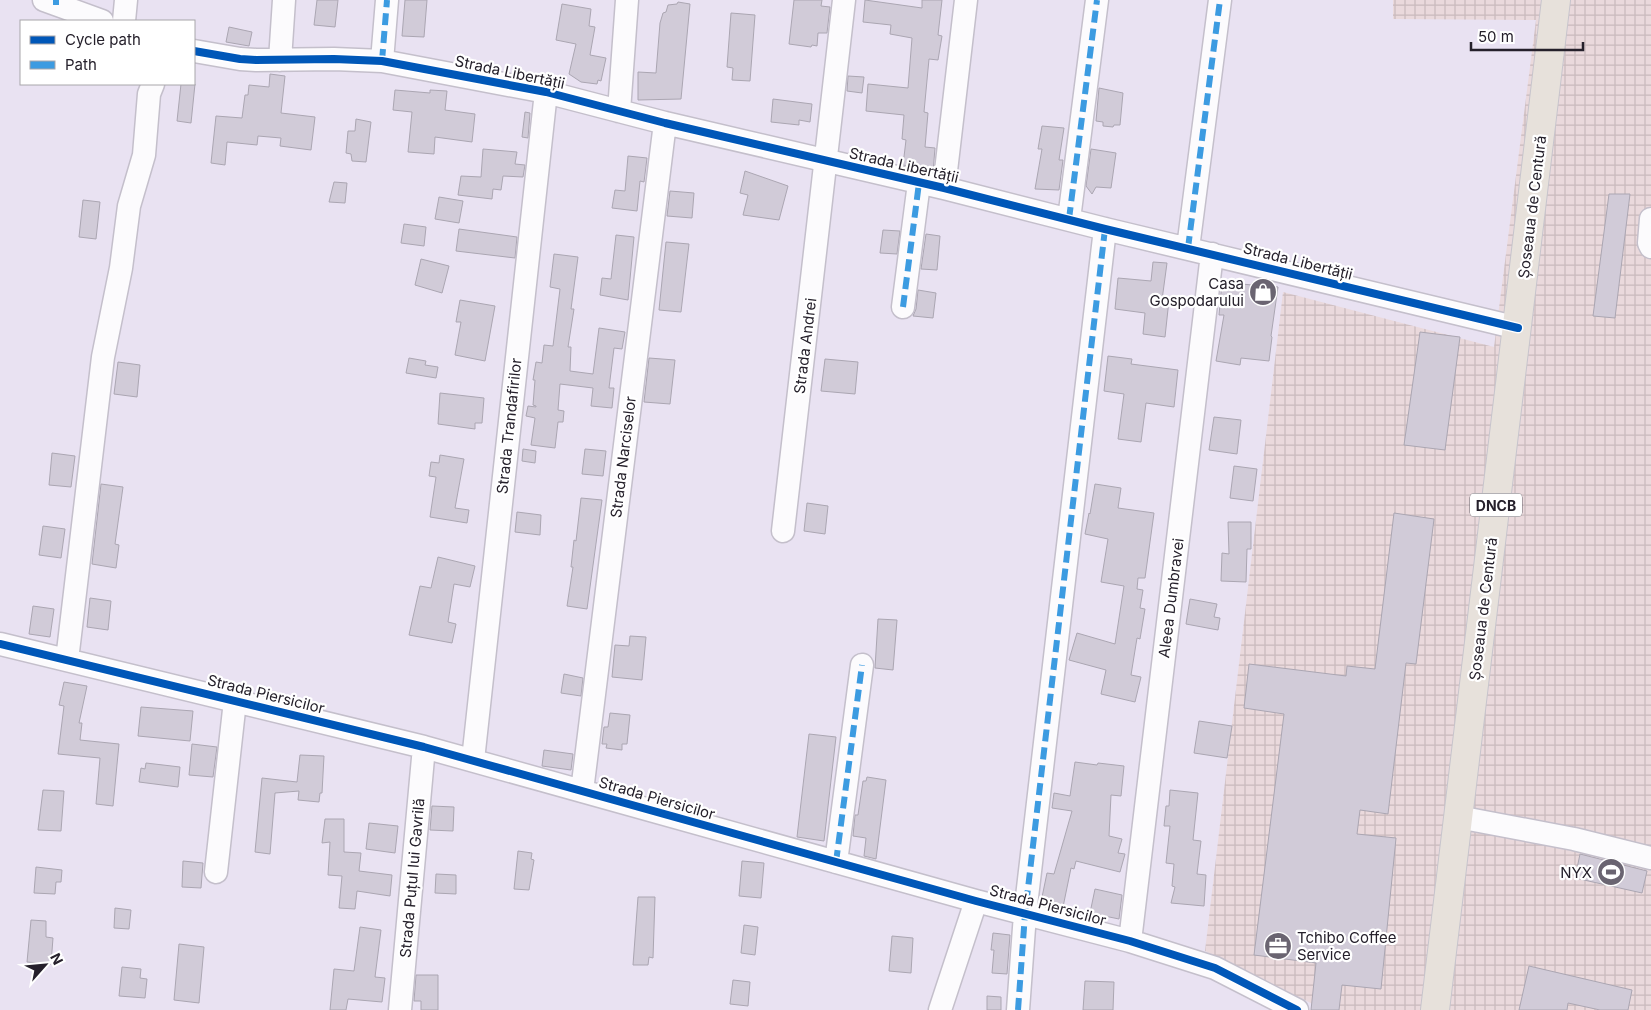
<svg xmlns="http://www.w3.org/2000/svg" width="1651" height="1010" font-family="Inter,sans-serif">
	<defs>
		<pattern id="industrial-grid" width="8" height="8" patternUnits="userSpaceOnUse" patternTransform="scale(1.25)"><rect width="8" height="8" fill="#ead9dc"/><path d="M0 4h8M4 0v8" fill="none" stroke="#c9babd"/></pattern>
	</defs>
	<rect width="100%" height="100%" fill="#e9e2f2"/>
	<path fill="url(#industrial-grid)" d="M1393,0H1651V1010H1325L1205,951L1283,292L1494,347L1536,20L1393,19Z"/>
	<path fill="#d1cbd8" stroke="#aba6b2" d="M317,0H338L335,27L314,25Z
		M405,0H427L424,37L402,36Z
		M794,0H822L821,6L830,7L827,33H818L817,46L812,45L811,47L789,44Z
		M865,0L922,8V0H942L938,35L942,36L938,60L929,59L924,112L928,113L925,147L935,148L933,172L903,165L906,140L902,139L904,115L866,111L868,84L908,88L912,38L890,34L891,25L863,22Z
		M678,2L690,4L681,99L638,100V72L656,73L660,23L663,13L666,12L668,5L677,4Z
		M562,4L591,9L589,26L595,27L590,55L606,58L601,81L598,80L597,84L581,82L569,74L576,44L556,40Z
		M731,13L755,15L750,81L732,80L733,68L727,67Z
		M229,27L252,32L249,46L226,42Z
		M270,74L285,76L281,113L315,117L311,150L280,146L281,138L258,136L257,145L227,142L225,165L211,163L216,116L242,118L245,95H248L249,85L269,87Z
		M848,76L864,77L862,93L847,91Z
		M181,84H195L191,123L177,121Z
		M1099,88L1123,93L1120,125H1114L1113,127L1103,126V122L1096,121Z
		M395,90L430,93V90L447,91L445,110L475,114L472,142L435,137L434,154L408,152L412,112L393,110Z
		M773,99L812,104L810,122L799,120V125L771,122Z
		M525,112L530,113L528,138L522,137Z
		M356,119L371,122L366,162L352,161L351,154L346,153L348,131H355Z
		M1042,126L1064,128L1059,160H1063L1059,190L1035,189L1042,149H1038Z
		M483,149L517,152L515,164L525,165L523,177L503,176L501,190L493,189L492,199L458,195L461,176L481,177Z
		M1091,149L1116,153L1111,188L1096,187L1092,194L1086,186Z
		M628,156L647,158L644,182L640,181L637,211L612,208L615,190L625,191Z
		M745,171L788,186L779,220L743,215L748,195L740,193Z
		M334,182L347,183L345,203L329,202Z
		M670,191L694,193L692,218L667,216Z
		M1609,194H1630L1615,318L1593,316Z
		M439,197L463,201L459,223L435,219Z
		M83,200L100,202L96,239L79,237Z
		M404,224L426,227L424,246L401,243Z
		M459,229L517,237L515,258L456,251Z
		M883,230L900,231L897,254L880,253Z
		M926,234L940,236L937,270L921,269Z
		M616,235L634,237L628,300L600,295L602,278L611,279Z
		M666,242L689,244L681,312L659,310Z
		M554,254L578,257L571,309H574L568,347H571L570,371L593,374L599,328L625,332L622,349L614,348L609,388H614L612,408L591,406L593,388L560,384L558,410L564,411L563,422H558L555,448L531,445L535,418L526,416L528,406L536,407V406L533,405L535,380H533L536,362L542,363L544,345L553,346L560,289L550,287Z
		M421,259L449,266L442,293L415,285Z
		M1153,262L1167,263L1162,300H1169L1165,337L1143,334L1145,313L1115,309L1118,278L1151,281Z
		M1222,282L1252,285V283L1278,287L1271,336L1272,337L1269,361L1241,358L1240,365L1216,361L1224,315H1219Z
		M918,290L936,293L933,318L913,316L916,309Z
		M460,300L495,306L485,361L455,355L461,322H456Z
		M1420,332L1460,337L1445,450L1404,445Z
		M1108,356L1132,359L1131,364L1178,370L1174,407L1146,403L1141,442L1118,439L1124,394L1104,391Z
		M409,358L426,361L425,365L438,367L436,378L406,373Z
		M649,358L675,360L670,404L644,402Z
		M825,359L858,362L855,394L821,391Z
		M118,362L140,365L137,397L114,394Z
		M440,393L484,398L482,423H475V429L438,424Z
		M1214,417L1241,420L1237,454L1209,450Z
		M523,449L536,451L535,463L522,461Z
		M585,449L606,451L603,476L582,474Z
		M52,453L75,456L71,487L49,485Z
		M440,455L464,459L455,508L469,510L467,523L430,517L436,477L429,476L431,462L439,463Z
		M1234,466L1257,469L1253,501L1230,498Z
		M101,484L123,487L115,544L119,545L116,568L92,564Z
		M1095,484L1121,488L1118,508L1154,513L1145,578H1138L1137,589L1143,590L1140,608L1145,609L1140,639L1137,638L1131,675L1141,677L1135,702L1101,694L1106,670L1069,660L1077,633L1115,644L1124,586L1101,582L1108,539L1085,534L1089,513L1090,514Z
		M581,498L602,500L587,609L567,606L573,567H571L574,540L576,541Z
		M807,503L828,506L825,534L804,531Z
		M517,512L541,515L540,535L515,532Z
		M1394,513L1434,519L1416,664L1406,663L1388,814L1360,810L1357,834L1396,838L1381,989L1342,985L1339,1010H1311L1316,963L1254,955L1284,714L1244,708L1249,664L1346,676L1347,666L1375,669Z
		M1228,522H1251V549H1247L1246,582L1221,581L1222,553L1229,554Z
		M43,526L65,529L61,558L39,555Z
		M438,557L475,566L470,587L454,584L448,622L456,624L452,643L409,635L420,586L431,588Z
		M90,598L111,601L108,630L87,627Z
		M1190,599L1217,604L1214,617L1220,618L1218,630L1186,624Z
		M33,606L54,609L50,637L29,634Z
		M878,619L897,620L893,670L875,668Z
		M630,636L646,637L642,680L612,677L615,645L629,646Z
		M564,674L583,678L581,696L561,693Z
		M64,682L87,686L79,723H82L80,740L119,744L113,806L96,804L100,758L58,754L64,706L59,705Z
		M141,707L193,711L190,741L138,736Z
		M610,713L630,715L627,744H622V750L606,748L607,744H602L604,727H608Z
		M1199,721L1232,726L1227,758L1194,753Z
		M809,734L836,737L824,841L797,837Z
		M192,744L217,747L213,777L189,775Z
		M544,750L573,754L571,770L542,766Z
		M300,755L324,756L322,793H320L319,802L298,800L299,791L275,793L270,854L255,852L262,778L297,782Z
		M1075,762L1097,765L1098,763L1124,766L1121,796L1111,795L1109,836L1122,839L1118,853L1125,854L1120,872L1076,861L1074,869L1071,868L1063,907L1041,902L1047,873L1054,874L1072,811L1052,808L1054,793L1070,796Z
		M146,763L180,767L178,787L139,782L141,768L145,769Z
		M867,777L886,780L876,859L864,856L866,838L853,836L855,815H858L863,781H866Z
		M43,790L64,791L61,831L38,830Z
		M1170,790L1198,793L1193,840L1201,841L1197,874L1206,875L1204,906L1171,903L1175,887L1172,886L1174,864L1166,863L1170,826H1164L1166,806H1169Z
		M432,806L454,807L453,831L430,830Z
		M325,819H344V852L361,853L359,871L392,875L390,896L357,891L355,909L339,908L342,876L328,875L330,842L322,843Z
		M369,823L398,826L395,853L366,849Z
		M518,851L532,853L531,859L534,860L529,890L514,889Z
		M1580,854L1647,871L1642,893L1575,878Z
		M183,861L203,863L201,888L182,887Z
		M742,861L764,863L761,898L739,896Z
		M36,867L62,870L61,882H56L55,894L34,893Z
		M436,874L456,875V894L435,893Z
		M1095,889L1122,895L1119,919L1090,913Z
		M638,897H655L653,958L649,957L648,965H633Z
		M115,908L131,910L129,929L114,928Z
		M31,920L46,921V937L53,938L51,964L27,962Z
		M744,925L758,927L755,955L741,953Z
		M360,927L381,930L375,977L385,978L382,1002L348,999L346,1010H330L334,969L354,971Z
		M993,933L1010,935L1007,974L992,973L994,950H991Z
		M892,936L913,938L911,973L889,971Z
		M179,944L204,947L199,1003L174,1000Z
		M1529,966L1632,990L1628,1010H1600L1568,1003L1567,1010H1519Z
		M122,967L141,969L140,978L147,979L145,998L119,996Z
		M416,975H438V1010H421V1001H414Z
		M733,980L750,982L748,1006L730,1004Z
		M1085,981L1114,982L1113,1010H1083Z
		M987,996L1001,997V1010H987Z"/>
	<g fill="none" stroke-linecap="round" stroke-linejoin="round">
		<g stroke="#c4bfcb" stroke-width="25">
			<path id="minor" d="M44,0L102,21
				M124,21L126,0
				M194,51L240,59L256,60L334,59L382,61L546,92L665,123L944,188L1105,229L1518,328
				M280,60L284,0
				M382,61L387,0
				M619,111L627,0
				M944,188L966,0
				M1069,219L1097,0
				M1651,219L1649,243L1651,247
				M1188,248L1220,0
				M903,307L919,183
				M783,531L844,0
				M0,644L424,747L976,901L1130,941L1215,968L1297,1010
				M67,660L103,357L121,268L129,206L144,155L149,94L153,84
				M473,760L546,92
				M582,791L665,123
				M1458,817L1574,839L1651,858
				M836,862L862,665
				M216,872L235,701
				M1130,941L1212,254
				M400,1010L424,747
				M940,1010L976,901
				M1018,1010L1025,914L1105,229"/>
		</g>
		<g stroke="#c7c4cc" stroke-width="30">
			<path id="major" d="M1435,1010L1556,0"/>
		</g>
		<use href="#minor" stroke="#fcfbfd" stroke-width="22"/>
		<use href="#major" stroke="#e7e1db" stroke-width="28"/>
		<path stroke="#3c9be1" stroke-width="6" stroke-dasharray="12 6" stroke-linecap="butt" d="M56,5V0
			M382,61L387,0
			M1069,219L1097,0
			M1188,248L1220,0
			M903,307L919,183
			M836,862L862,665
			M1018,1010L1025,914L1105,229"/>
		<g stroke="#fff" stroke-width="11">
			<path id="cycleway" d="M194,51L240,59L256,60L334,59L382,61L546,92L665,123L944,188L1105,229L1518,328
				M0,644L424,747L976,901L1130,941L1215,968L1297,1010"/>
		</g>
		<use href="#cycleway" stroke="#0057b8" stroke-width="8"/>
	</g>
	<defs>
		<g id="shop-disc" transform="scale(1.4375)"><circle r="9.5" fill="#6a6471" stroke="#fff"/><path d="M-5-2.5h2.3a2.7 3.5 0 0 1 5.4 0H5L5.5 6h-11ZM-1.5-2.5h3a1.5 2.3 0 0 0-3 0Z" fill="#fff"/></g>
		<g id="stadium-disc" transform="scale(1.4375)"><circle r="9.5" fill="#6a6471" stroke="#fff"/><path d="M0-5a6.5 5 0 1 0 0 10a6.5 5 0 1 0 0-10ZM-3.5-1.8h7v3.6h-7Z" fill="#fff"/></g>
		<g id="office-disc" transform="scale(1.4375)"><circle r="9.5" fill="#6a6471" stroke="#fff"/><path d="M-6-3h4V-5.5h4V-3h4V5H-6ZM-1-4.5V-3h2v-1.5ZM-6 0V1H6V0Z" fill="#fff"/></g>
	</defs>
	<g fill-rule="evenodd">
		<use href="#shop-disc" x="1263" y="292"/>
		<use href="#stadium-disc" x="1611" y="872"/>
		<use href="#office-disc" x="1278" y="946"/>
	</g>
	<g text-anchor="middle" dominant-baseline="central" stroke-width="4.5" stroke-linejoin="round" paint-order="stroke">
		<rect fill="#fff" stroke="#66636b" stroke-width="1" x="1470" y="493.5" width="52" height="23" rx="4"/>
		<g font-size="14" font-weight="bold" fill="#25202b">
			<text x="1496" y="505">DNCB</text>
		</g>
		<g font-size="15" fill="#25202b" stroke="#fff">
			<text transform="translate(510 72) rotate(12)">Strada Libertății</text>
			<text transform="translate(904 165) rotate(13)">Strada Libertății</text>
			<text transform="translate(1532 207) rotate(-83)">Șoseaua de Centură</text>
			<text transform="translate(1298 261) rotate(14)">Strada Libertății</text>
			<text transform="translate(805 346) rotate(-83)">Strada Andrei</text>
			<text transform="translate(509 426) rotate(-84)">Strada Trandafirilor</text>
			<text transform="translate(623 457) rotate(-83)">Strada Narciselor</text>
			<text transform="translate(1171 598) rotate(-83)">Aleea Dumbravei</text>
			<text transform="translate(1483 609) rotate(-83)">Șoseaua de Centură</text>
			<text transform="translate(266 694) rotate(14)">Strada Piersicilor</text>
			<text transform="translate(657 798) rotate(16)">Strada Piersicilor</text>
			<text transform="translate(412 878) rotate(-85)">Strada Puțul lui Gavrilă</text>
			<text transform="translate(1048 905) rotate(15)">Strada Piersicilor</text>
		</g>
		<g font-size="15" fill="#25202b" stroke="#fff" text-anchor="end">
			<text x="1244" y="283">Casa<tspan x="1244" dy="17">Gospodarului</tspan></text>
			<text x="1592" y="872">NYX</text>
			<text x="1297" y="937" text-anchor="start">Tchibo Coffee<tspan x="1297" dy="17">Service</tspan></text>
		</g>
	</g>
	<rect x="20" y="20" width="175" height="65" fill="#ffffff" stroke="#a8a6aa"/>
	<rect x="30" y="36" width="25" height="8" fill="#0057b8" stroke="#a8a6aa"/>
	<text x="65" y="45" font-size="15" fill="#25202b">Cycle path</text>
	<rect x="30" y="61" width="25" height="8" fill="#3c9be1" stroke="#a8a6aa"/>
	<text x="65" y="70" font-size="15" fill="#25202b">Path</text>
	<g transform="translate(45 965) rotate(63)" stroke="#ffffff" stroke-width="4" paint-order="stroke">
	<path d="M0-4L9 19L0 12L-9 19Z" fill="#25202b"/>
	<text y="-8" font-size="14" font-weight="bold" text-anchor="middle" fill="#25202b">N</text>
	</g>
	<path d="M1471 42v8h112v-8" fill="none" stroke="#25202b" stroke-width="2.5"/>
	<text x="1478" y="42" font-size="15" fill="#25202b" stroke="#ffffff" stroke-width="4" paint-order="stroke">50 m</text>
</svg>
